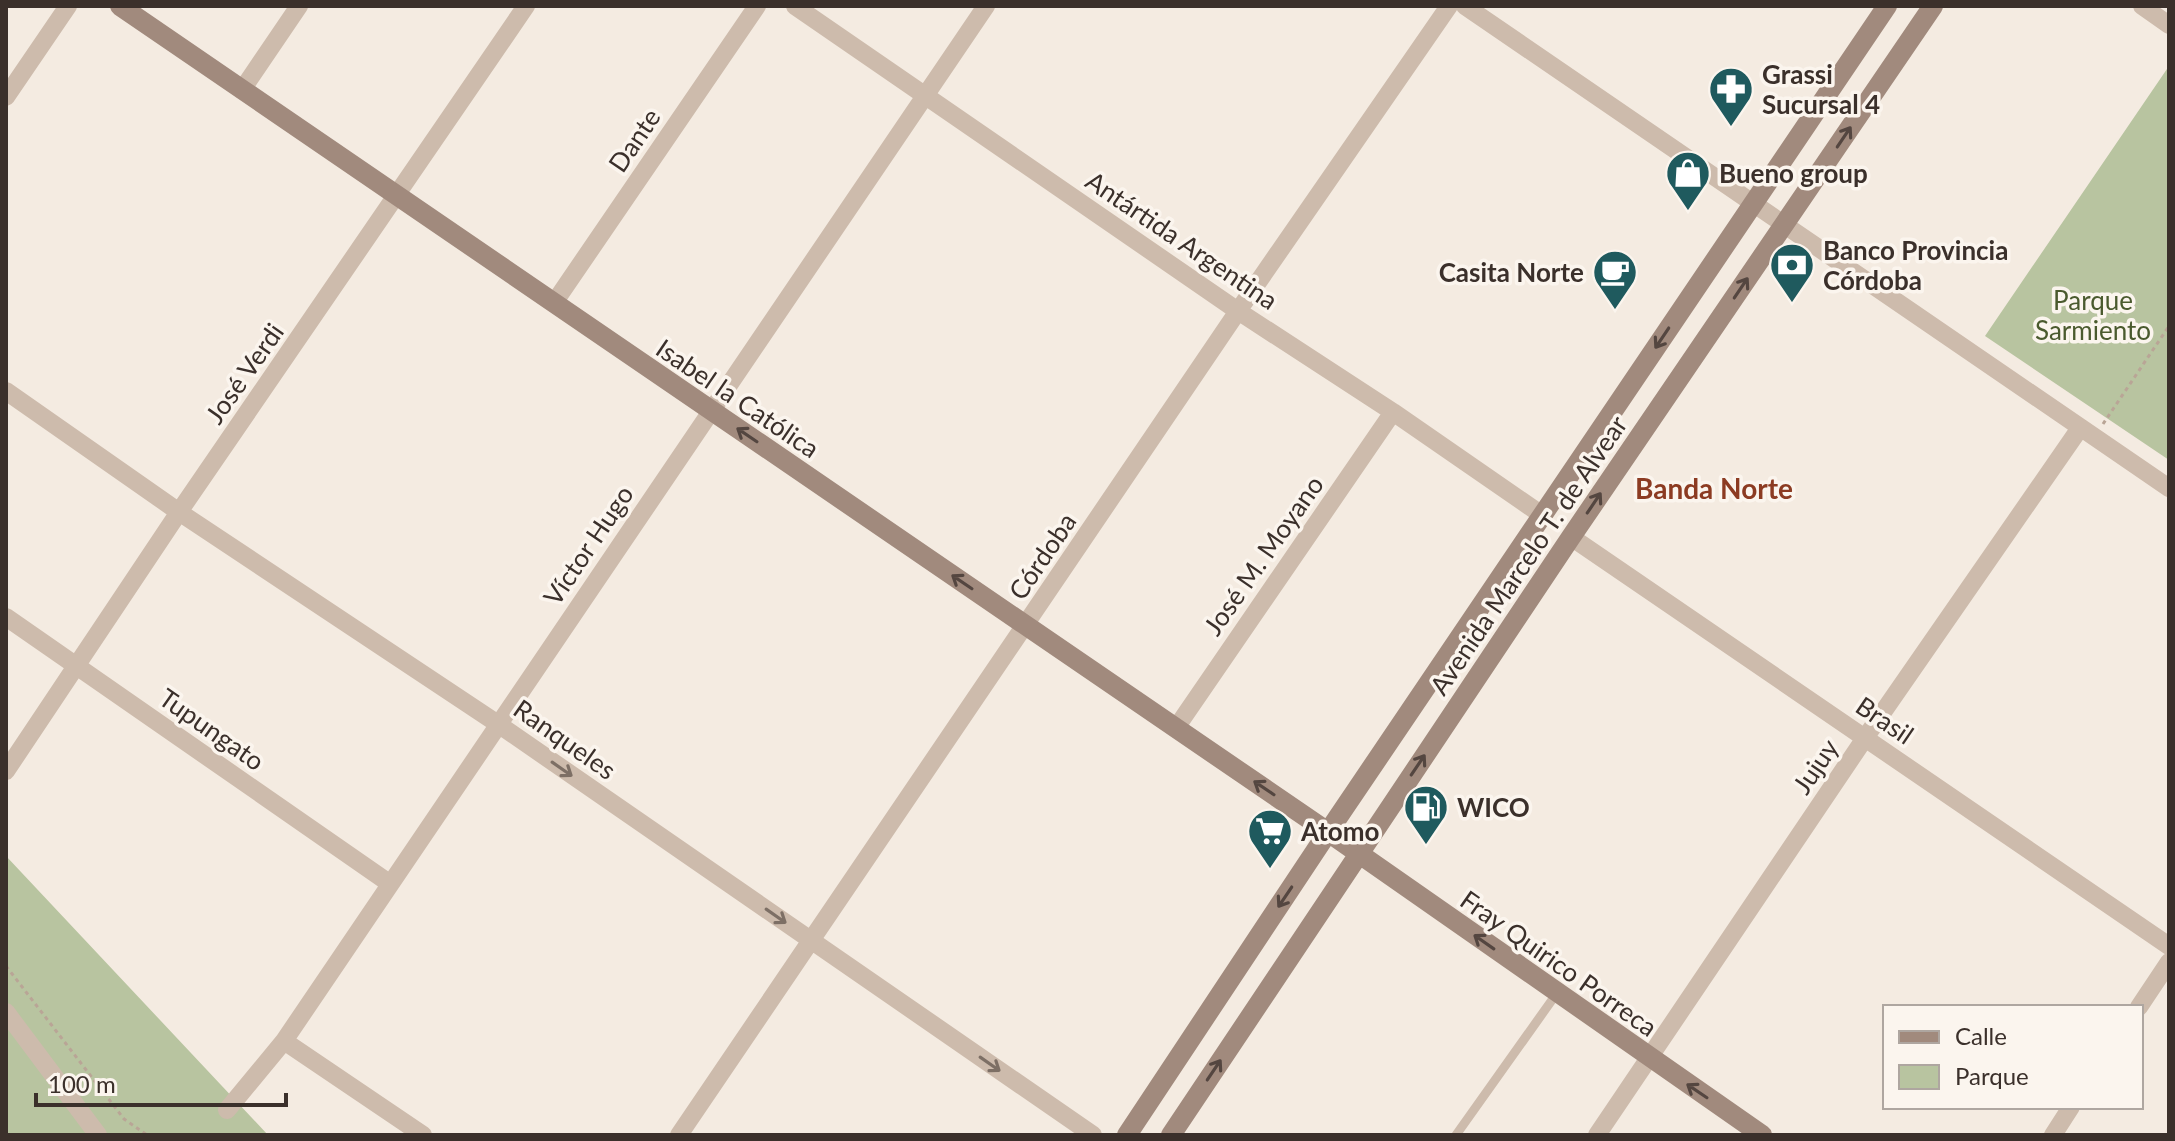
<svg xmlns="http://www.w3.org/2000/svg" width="2175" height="1141" font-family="Lato,sans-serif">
	<rect width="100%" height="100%" fill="#f4ebe1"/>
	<path fill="#b8c4a0" d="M2169,66V460L1985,336Z
		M6,856L268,1135H6Z"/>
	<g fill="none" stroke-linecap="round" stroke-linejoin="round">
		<path stroke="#b9a596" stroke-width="3" stroke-dasharray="4 4" stroke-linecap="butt" d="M2103,424L2169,326
			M6,966L124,1119L147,1135"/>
		<path stroke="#cdbbac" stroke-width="9" d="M1456,1135L1557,993"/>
		<path stroke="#cdbbac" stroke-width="18" d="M795,6L1238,311L1393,412L1542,515
			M1465,6L2169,488
			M2142,6L2169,25
			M242,90L299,6
			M6,97L68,6
			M554,303L757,6
			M6,391L179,512L498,724L1093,1135
			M1571,537L2169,946
			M6,617L389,883
			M1176,728L1393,412
			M6,771L179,512L526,6
			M2139,1007L2169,962
			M6,1012L98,1135
			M284,1041L423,1135
			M227,1110L284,1041L986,6
			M679,1135L1238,311L1449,6
			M1597,1135L1865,738L2080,428
			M2053,1135L2071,1107"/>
		<path stroke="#a18a7d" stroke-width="20" d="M120,6L1328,832L1762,1135
			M1127,1135L1328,832L1887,6
			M1171,1135L1571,537L1933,6"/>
	</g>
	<defs><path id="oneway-shaft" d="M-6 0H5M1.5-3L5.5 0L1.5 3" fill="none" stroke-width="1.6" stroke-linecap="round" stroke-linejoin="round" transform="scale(2)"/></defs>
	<g stroke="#544640">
		<use href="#oneway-shaft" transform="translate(1844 137) rotate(-56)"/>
		<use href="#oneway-shaft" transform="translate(1741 288) rotate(-56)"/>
		<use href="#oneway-shaft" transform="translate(1662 338) rotate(124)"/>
		<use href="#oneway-shaft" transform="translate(747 435) rotate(-146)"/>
		<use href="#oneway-shaft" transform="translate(1594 503) rotate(-56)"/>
		<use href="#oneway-shaft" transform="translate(962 582) rotate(-146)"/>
		<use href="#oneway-shaft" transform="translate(1418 765) rotate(-56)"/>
		<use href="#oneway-shaft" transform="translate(1264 788) rotate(-146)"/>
		<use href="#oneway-shaft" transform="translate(1285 897) rotate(124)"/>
		<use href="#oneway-shaft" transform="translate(1484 942) rotate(-145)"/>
		<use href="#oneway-shaft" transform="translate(1214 1070) rotate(-56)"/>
		<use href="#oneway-shaft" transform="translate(1697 1091) rotate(-146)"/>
	</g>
	<g stroke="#7d6f65">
		<use href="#oneway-shaft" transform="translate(562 769) rotate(35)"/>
		<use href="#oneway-shaft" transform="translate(776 916) rotate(35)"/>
		<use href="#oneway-shaft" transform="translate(990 1064) rotate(35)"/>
	</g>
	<defs>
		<g id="pharmacy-pin" transform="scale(2.3)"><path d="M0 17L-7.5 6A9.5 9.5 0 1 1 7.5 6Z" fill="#1f5a5e" stroke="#fbf5ee"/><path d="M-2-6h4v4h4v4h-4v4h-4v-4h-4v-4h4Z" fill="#fff"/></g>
		<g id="shop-pin" transform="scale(2.3)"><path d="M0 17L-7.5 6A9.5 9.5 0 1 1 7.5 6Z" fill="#1f5a5e" stroke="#fbf5ee"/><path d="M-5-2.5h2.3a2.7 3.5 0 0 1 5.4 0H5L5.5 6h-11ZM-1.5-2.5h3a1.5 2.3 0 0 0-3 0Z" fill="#fff"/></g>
		<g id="bank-pin" transform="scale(2.3)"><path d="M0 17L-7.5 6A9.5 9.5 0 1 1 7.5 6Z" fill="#1f5a5e" stroke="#fbf5ee"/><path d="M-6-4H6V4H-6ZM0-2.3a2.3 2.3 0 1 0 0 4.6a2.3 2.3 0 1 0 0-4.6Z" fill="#fff"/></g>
		<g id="cafe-pin" transform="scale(2.3)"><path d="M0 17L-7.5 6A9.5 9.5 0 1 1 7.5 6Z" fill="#1f5a5e" stroke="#fbf5ee"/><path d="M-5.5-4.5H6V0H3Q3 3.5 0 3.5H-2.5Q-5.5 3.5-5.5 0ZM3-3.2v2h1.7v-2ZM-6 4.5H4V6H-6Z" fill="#fff"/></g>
		<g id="fuel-pin" transform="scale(2.3)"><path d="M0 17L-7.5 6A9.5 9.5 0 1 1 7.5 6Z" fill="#1f5a5e" stroke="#fbf5ee"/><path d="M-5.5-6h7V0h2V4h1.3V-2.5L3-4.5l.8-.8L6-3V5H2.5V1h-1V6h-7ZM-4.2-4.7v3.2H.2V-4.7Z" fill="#fff"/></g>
		<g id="supermarket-pin" transform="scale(2.3)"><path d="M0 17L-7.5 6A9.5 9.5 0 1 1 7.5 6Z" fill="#1f5a5e" stroke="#fbf5ee"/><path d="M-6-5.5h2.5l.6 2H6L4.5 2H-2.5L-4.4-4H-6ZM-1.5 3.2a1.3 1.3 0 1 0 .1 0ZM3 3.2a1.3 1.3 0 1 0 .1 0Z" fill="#fff"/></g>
	</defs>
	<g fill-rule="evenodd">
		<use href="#pharmacy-pin" x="1731" y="89"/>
		<use href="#shop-pin" x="1688" y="173"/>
		<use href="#bank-pin" x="1792" y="265"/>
		<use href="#cafe-pin" x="1615" y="272"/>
		<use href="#fuel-pin" x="1426" y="807"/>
		<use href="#supermarket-pin" x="1270" y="831"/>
	</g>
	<g text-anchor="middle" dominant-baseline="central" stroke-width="7" stroke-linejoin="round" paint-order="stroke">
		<g font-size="26" font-weight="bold" fill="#3b302b" stroke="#fbf5ee" text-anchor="start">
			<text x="1762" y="74">Grassi<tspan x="1762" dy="30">Sucursal 4</tspan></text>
			<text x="1719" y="173">Bueno group</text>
			<text x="1823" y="250">Banco Provincia<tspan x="1823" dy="30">Córdoba</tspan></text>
			<text x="1584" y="272" text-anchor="end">Casita Norte</text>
			<text x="1457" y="807">WICO</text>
			<text x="1301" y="831">Atomo</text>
		</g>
		<g font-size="26" fill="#3b302b" stroke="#fbf5ee">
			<text transform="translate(634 140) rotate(-56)">Dante</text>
			<text transform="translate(1182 240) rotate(34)">Antártida Argentina</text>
			<text transform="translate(244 373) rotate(-55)">José Verdi</text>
			<text transform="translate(738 398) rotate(34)">Isabel la Católica</text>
			<text transform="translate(588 545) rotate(-56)">Víctor Hugo</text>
			<text transform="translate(1263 555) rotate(-55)">José M. Moyano</text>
			<text transform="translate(1528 555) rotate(-56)">Avenida Marcelo T. de Alvear</text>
			<text transform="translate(1042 556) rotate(-56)">Córdoba</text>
			<text transform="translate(1885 720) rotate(34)">Brasil</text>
			<text transform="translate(212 729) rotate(35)">Tupungato</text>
			<text transform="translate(565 739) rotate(35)">Ranqueles</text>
			<text transform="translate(1815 766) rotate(-56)">Jujuy</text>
			<text transform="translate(1559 963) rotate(35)">Fray Quirico Porreca</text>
		</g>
		<g font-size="26" fill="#4a5a2e" stroke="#fbf5ee">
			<text x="2093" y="300">Parque<tspan x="2093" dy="30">Sarmiento</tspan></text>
		</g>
		<g font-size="28" font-weight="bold" fill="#8c3b22" stroke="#fbf5ee">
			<text x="1714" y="488">Banda Norte</text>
		</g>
	</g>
	<rect width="2175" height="1141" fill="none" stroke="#3b302b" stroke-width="16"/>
	<rect x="1883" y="1005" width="260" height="104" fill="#fbf5ee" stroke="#aea6a0" stroke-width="2"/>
	<rect x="1899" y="1031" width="40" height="12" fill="#a18a7d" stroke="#aea6a0" stroke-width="2"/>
	<text x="1955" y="1045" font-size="24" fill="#3b302b">Calle</text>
	<rect x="1899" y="1065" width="40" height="24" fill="#b8c4a0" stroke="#aea6a0" stroke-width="2"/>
	<text x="1955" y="1085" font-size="24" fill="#3b302b">Parque</text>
	<path d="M36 1093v12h250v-12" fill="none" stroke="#3b302b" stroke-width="4"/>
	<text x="48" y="1093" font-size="24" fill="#3b302b" stroke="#fbf5ee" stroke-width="6" paint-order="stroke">100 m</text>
</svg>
